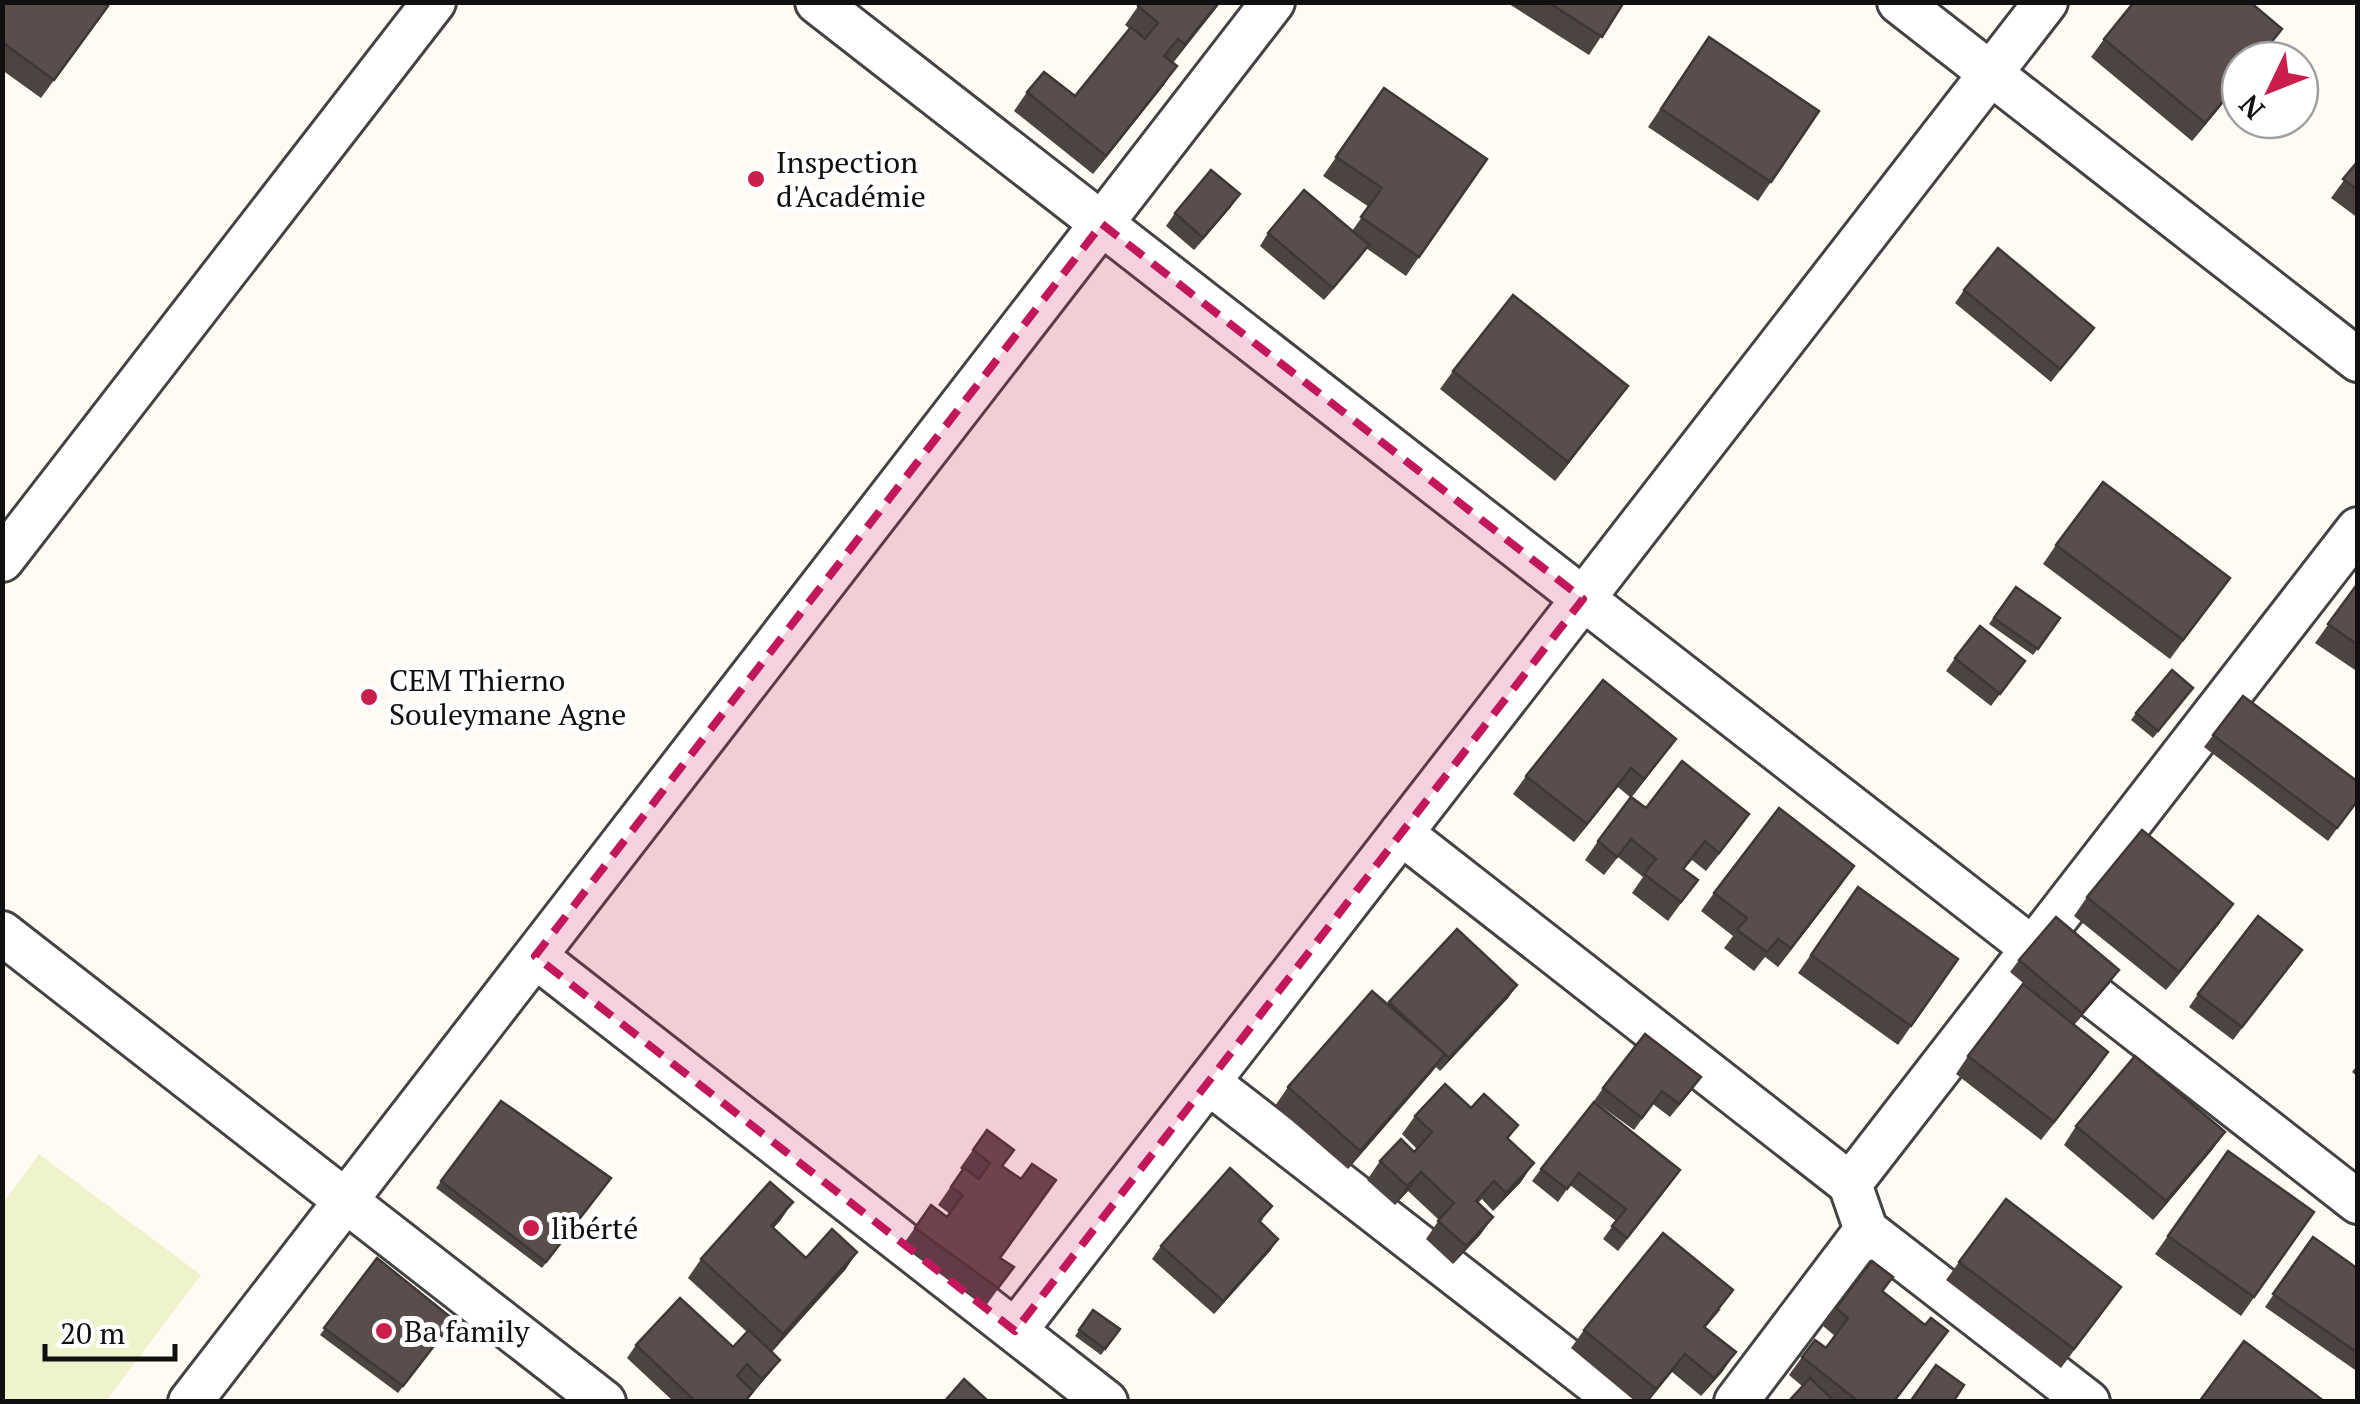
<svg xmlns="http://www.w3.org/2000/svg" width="2360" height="1404" font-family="'PT Serif',serif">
	<rect width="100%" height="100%" fill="#fffaf4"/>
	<path fill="#eef3cc" d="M39,1154L201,1275L106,1401H3V1203Z"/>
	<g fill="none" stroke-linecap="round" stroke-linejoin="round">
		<g stroke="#434343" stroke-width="48">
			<path id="minor" d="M817,2L2358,1202
				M1899,2L2358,360
				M2,560L434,2
				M1401,833L1850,1184L1866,1230L2088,1402
				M2,933L604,1402
				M535,956L1106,1402
				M1208,1082L1620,1402
				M1850,1184L2358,529
				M1015,1331L2046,2
				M190,1402L1273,2
				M1736,1402L1866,1230"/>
		</g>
		<use href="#minor" stroke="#fff" stroke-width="42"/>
	</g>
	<path fill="#4d4341" d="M2,2L108,6L41,98L2,70Z
		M1141,2H1221L1173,63L1164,85L1093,174L1014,111L1027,92L1075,96L1130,29L1125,25Z
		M1506,2H1624L1589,55Z
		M1709,37L1819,111L1758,201L1648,127Z
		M2104,39L2269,47L2240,60V83L2192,141L2091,57Z
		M1384,88L1487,159L1406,276L1366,248L1324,300L1260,246L1268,233L1352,231L1369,207L1323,176Z
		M2358,161V218L2331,198Z
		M1231,207L1194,250L1166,226L1175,213Z
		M1964,290L2094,328L2051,382L1955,303Z
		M1453,371L1615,404L1555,481L1440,389Z
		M2056,545L2230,578L2170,659L2043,564Z
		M2358,583V672L2315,643Z
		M2016,587L2060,618L2033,655L1989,624Z
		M1955,658L2025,661L1991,706L1946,671Z
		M2193,688L2153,738L2131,720L2136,713Z
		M2243,696L2357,801L2328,841L2204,747Z
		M1676,739L1631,798L1618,787L1574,842L1513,794L1526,776Z
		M1646,808L1736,833L1706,871L1692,860L1684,869L1698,880L1668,921L1632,893L1643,877L1618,857L1604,875L1585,860L1598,841Z
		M1841,885L1778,967L1765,957L1754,971L1724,948L1733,936L1701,911L1714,893Z
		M1858,887L1958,959L1898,1045L1798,973Z
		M2087,897L2220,923L2166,990L2074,916Z
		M1457,929L1517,985L1508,998L1440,1071L1436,1067L1348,1169L1275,1106L1288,1087L1387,1004Z
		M2019,960L2110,983L2074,1025L2108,1052L2041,1140L1956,1074L1968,1056L2047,1003L2010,972Z
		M2293,962L2233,1040L2189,1007L2198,994Z
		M2358,1064V1077L2352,1072Z
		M1603,1088L1692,1090L1670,1117L1653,1104L1634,1130L1594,1101Z
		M501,1101L611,1178L542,1268L436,1188Z
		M1471,1108L1518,1125L1508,1139L1521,1182L1493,1211L1482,1199L1478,1203L1493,1217L1480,1235L1453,1264L1426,1239L1439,1220L1408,1191L1395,1205L1367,1180L1380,1161L1414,1152L1417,1149L1402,1134L1415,1116Z
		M2076,1126L2225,1132L2212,1150L2153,1220L2064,1145Z
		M987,1130L1003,1166L1000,1258L1014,1267L985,1307L902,1246L931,1205L947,1217L950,1214L938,1205L962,1170L960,1168Z
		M2228,1151L2314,1212L2241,1316L2155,1254Z
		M1541,1169L1671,1183L1618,1251L1603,1239L1616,1221L1570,1185L1558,1202L1532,1181Z
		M793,1202L773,1228L806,1258L857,1252L845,1270L772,1352L780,1360L746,1402H674L627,1358L636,1345L733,1347L747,1332L688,1278L701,1259Z
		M1264,1219L1260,1222L1278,1239L1270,1251L1214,1314L1152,1259L1161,1246Z
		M2313,1237L2358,1269V1372L2265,1307Z
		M377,1258L454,1320L398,1393L320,1335Z
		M1959,1262L2121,1287L2061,1368L1946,1280Z
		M1893,1277L1883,1292L1925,1325L1948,1331L1895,1402H1788L1802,1386L1789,1375L1802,1357L1826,1348L1835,1336L1823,1326L1836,1308Z
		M1721,1309L1705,1328L1723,1371L1701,1396L1672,1372L1648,1402H1636L1571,1348L1584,1330Z
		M1093,1310L1120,1329L1101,1355L1075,1336Z"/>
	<path fill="#3f3735" d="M1219,2H1221L1172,63L1185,44Z
		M1177,66L1164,85L1093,174L1106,156Z
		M2240,80V83L2192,141L2205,123Z
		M1240,194L1231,207L1194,250L1203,238Z
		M1369,245L1360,258L1324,300L1333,288Z
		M1628,386L1615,404L1555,481L1568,462Z
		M1676,739L1663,757L1631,798L1644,779Z
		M1631,768L1618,787L1574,842L1587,824Z
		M1854,866L1841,885L1778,967L1791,948Z
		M2233,904L2220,923L2166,990L2179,972Z
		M2119,970L2110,983L2074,1025L2082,1013Z
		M1517,985L1508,998L1440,1071L1449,1058Z
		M2108,1052L2096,1070L2041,1140L2054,1122Z
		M1445,1054L1432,1072L1348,1169L1360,1151Z
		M2225,1132L2212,1150L2153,1220L2166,1201Z
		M1534,1163L1521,1182L1493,1211L1506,1193Z
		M1421,1172L1408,1191L1395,1205L1407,1186Z
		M793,1202L780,1221L758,1245L771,1226Z
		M1493,1217L1480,1235L1453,1264L1466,1246Z
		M1278,1239L1270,1251L1214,1314L1223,1301Z
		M857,1252L845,1270L770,1353L783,1334Z
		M1736,1352L1723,1371L1701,1396L1714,1378Z
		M1685,1354L1672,1372L1647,1402L1656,1389Z
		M780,1360L771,1372L753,1392L762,1379Z"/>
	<path fill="#5a4e4c" stroke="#3f3735" stroke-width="2.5" d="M2,2H103L108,6L54,80L2,42Z
		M1141,2H1219L1185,44L1178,39L1164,56L1177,66L1106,156L1027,92L1044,72L1075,96L1131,27L1145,39L1158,23L1138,6Z
		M1548,2H1624L1602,37Z
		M2134,2H2250L2282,29L2257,60H2240V80L2205,123L2104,39Z
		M1709,37L1819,111L1771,182L1661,109Z
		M1384,88L1487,159L1419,257L1361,217L1382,188L1336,157Z
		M2358,161V190L2343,179Z
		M1211,170L1240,194L1203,238L1175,213Z
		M1304,190L1369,245L1333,288L1268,233Z
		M1998,248L2094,328L2060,369L1964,290Z
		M1513,295L1628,386L1568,462L1453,371Z
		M2103,482L2230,578L2183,640L2056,545Z
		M2358,583V645L2328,624Z
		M2016,587L2060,618L2038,649L1994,618Z
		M1980,626L2025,661L2000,694L1955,658Z
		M2172,670L2193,688L2158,731L2136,713Z
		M1603,680L1676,739L1644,779L1631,768L1587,824L1526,776Z
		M2243,696L2358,782V800L2337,828L2213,735Z
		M1682,761L1749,814L1719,853L1705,841L1683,869L1698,880L1681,902L1644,874L1656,859L1631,839L1617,857L1598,841L1631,797L1646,808Z
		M1779,808L1854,866L1791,948L1778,939L1767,952L1737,930L1747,918L1714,893Z
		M2142,830L2233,904L2179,972L2087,897Z
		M1858,887L1958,959L1911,1026L1811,955Z
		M2258,916L2302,950L2242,1027L2198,994Z
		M2056,917L2119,970L2082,1013L2019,960Z
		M1457,929L1517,985L1449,1058L1389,1002Z
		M2023,984L2108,1052L2054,1122L1968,1056Z
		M1372,991L1445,1054L1360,1151L1288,1087Z
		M1645,1034L1701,1077L1679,1104L1662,1091L1642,1118L1603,1088Z
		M2135,1056L2225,1132L2166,1201L2076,1126Z
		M1445,1084L1471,1108L1484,1094L1518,1125L1507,1138L1534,1163L1506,1193L1494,1181L1476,1201L1493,1217L1466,1246L1438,1221L1454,1203L1421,1172L1407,1186L1380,1161L1401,1139L1414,1152L1432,1132L1415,1116Z
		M501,1101L611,1178L546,1262L441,1181Z
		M1594,1102L1680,1170L1627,1238L1612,1226L1626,1209L1579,1173L1567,1189L1541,1169Z
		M987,1130L1014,1150L1002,1166L1021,1179L1032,1164L1056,1180L1000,1258L1014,1267L998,1288L915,1228L931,1205L947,1217L963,1195L951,1187L964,1168L979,1179L990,1163L973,1150Z
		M2228,1151L2314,1212L2254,1297L2168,1236Z
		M1230,1168L1272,1206L1259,1221L1278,1239L1223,1301L1161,1246Z
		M770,1182L793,1202L771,1226L806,1258L832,1229L857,1252L783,1334L701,1259Z
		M2006,1199L2121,1287L2074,1349L1959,1262Z
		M1663,1233L1733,1290L1704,1327L1736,1352L1714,1378L1685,1354L1656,1389L1584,1330Z
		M2313,1237L2358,1269V1353L2273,1294Z
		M377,1258L454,1320L403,1386L324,1328Z
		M1872,1261L1893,1277L1882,1291L1925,1325L1931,1318L1948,1331L1893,1402H1859L1802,1357L1815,1340L1826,1348L1848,1318L1836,1308Z
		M680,1298L733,1347L749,1330L780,1360L762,1379L747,1364L737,1376L753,1391L744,1402H696L636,1345Z
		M1093,1310L1120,1329L1105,1349L1079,1330Z
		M2244,1341L2325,1402H2199Z
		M1936,1365L1964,1385L1953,1402H1910Z
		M1810,1378L1835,1402H1788Z
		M964,1379L989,1402H944Z"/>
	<path fill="#c2185b" fill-opacity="0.2" stroke="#c2185b" stroke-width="8" stroke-dasharray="20 12" stroke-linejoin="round" d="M1102,224L1583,599L1015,1331L535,956Z"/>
	<g fill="#ca1e4b" stroke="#fff" stroke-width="4">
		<circle cx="756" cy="179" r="10"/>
		<circle cx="369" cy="697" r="10"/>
		<circle cx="531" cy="1228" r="10"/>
		<circle cx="384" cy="1331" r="10"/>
	</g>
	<g text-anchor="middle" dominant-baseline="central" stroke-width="10" stroke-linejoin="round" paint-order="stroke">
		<g font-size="30" fill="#101010" stroke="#fff" text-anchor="start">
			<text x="776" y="162">Inspection<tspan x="776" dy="34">d'Académie</tspan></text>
			<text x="389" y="680">CEM Thierno<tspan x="389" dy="34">Souleymane Agne</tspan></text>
			<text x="551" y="1228">libérté</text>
			<text x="404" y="1331">Ba family</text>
		</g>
	</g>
	<rect width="2360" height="1404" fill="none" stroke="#101010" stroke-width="10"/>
	<g transform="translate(2270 90) rotate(227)"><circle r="48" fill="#ffffff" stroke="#9f9f9f" stroke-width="2.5"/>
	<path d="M0-8L18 38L0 25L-18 38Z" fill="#ca1e4b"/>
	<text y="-15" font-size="28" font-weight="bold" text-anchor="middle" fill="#101010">N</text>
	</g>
	<path d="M45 1344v15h130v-15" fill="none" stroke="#101010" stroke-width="5"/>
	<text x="60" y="1344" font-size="30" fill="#101010" stroke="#ffffff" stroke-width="8" paint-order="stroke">20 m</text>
</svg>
